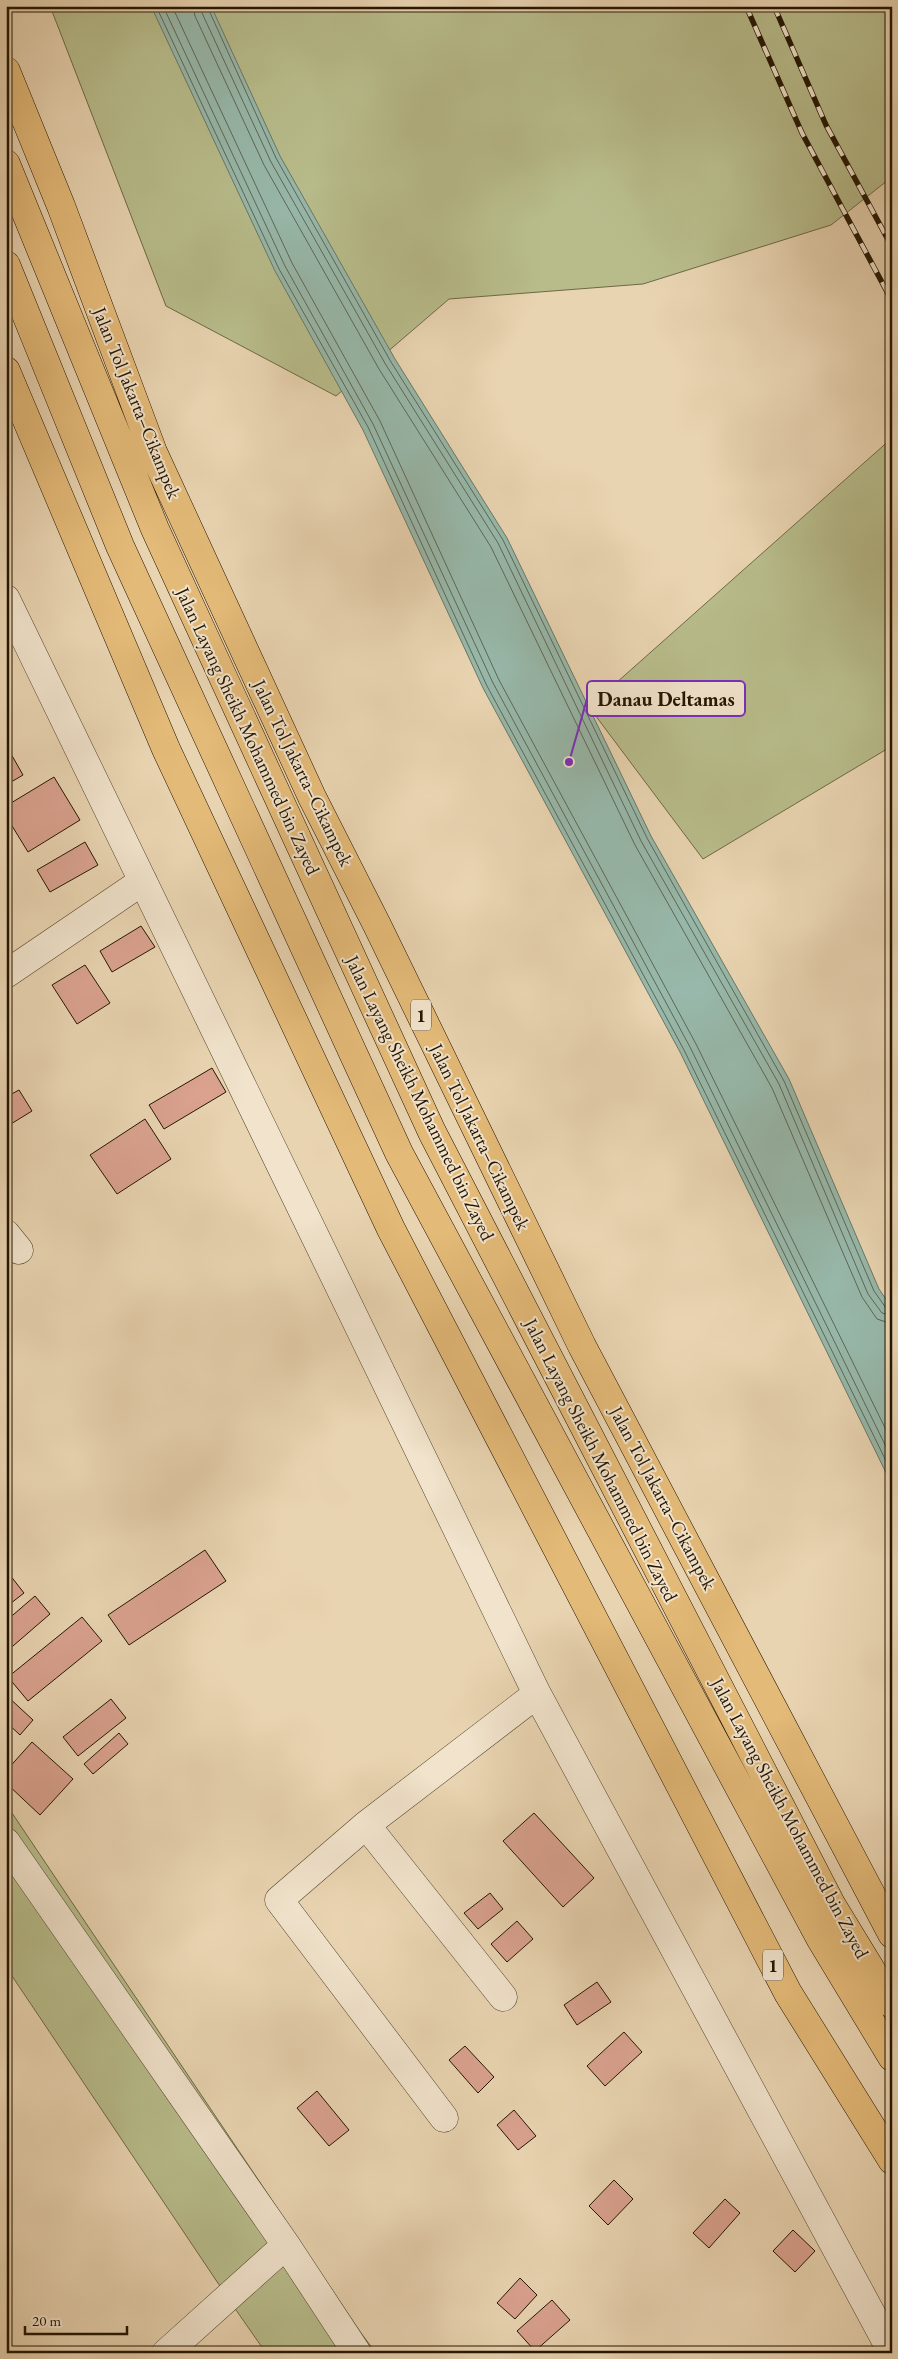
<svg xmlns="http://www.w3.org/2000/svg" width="898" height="2359" font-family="'EB Garamond',serif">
	<rect width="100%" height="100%" fill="#e9d4b1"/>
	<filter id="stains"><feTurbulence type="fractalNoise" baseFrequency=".004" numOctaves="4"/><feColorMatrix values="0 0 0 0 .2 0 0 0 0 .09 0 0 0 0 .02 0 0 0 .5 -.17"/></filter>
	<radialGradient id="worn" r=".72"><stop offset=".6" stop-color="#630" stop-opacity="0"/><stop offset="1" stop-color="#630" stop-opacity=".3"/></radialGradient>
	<path fill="#b8bc8b" stroke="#6e6846" d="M50,6H892V177L831,225L643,284L449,299L336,396L166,306Z
		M892,438V746L703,859L589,707Z
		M6,1804L361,2333L376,2353H266L236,2310L6,1967Z"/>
	<path fill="#97b8aa" stroke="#697766" d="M151,6H211L280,156L395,359L507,538L651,836L789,1079L879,1289L892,1308V1485L680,1052L483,688L363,430L275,271Z"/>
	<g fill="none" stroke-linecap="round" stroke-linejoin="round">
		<path stroke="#5e6656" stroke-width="1" d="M156,6L279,269L368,427L487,686L684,1050L892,1473
			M163,6L285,266L373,424L493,683L690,1047L892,1459
			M172,6L292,263L380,421L499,680L696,1044L892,1442
			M193,6L195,16L264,165L379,369L491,547L635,845L772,1088L862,1297L877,1319L892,1324
			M201,6L202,13L271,162L386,365L498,543L641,841L779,1084L868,1294L882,1313L892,1316
			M207,6L276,158L391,362L503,540L647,838L784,1081L874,1291L886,1308L892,1310"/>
	</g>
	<path fill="#daa28f" stroke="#241501" d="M6,745L23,775L6,785Z
		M54,777L80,820L28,852L6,816V806Z
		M85,842L98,865L50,892L37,870Z
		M141,926L155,947L112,972L100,951Z
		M85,965L110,1003L77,1024L52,985Z
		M212,1068L226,1092L164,1129L149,1105Z
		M19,1090L32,1111L6,1127V1097Z
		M145,1119L171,1159L117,1194L90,1155Z
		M205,1550L226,1581L129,1645L108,1615Z
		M6,1570L24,1593L6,1607Z
		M35,1596L50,1614L6,1652V1621Z
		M82,1617L102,1641L28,1701L8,1677Z
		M6,1695L33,1720L20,1735L6,1722Z
		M111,1699L126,1718L78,1756L63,1737Z
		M119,1733L128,1744L93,1774L84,1764Z
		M32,1742L73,1779L40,1815L6,1783V1771Z
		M534,1813L594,1878L563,1907L503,1841Z
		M490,1893L503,1909L478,1929L464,1913Z
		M517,1921L533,1939L507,1962L491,1944Z
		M597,1982L611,2002L577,2025L564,2005Z
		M624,2032L642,2052L605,2086L587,2066Z
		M465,2046L494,2077L478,2093L449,2060Z
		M317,2091L349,2130L329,2146L297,2108Z
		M514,2110L536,2136L518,2150L497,2125Z
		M614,2180L633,2199L608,2225L589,2206Z
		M725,2199L740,2213L709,2248L693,2233Z
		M793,2230L815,2251L795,2272L773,2251Z
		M520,2278L537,2295L515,2319L497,2303Z
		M552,2300L570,2320L535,2351L517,2331Z"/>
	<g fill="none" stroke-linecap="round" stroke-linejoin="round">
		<g stroke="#55452d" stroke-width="29">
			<path id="minor" d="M6,599L537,1694L892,2352
				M6,974L143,881
				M6,1234L19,1250
				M366,1825L503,1997
				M6,1842L286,2245L357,2353
				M444,2118L279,1900L366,1825L537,1694
				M166,2353L286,2245"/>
		</g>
		<g stroke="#241501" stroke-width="29">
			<path id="highway" d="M6,71L61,206L153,452L312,797L377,925L582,1346L892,1934
				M6,164L155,529L432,1132L831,1904L892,2004
				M6,265L120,546L399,1153L820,1938L892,2057
				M6,371L166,749L391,1229L788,1993L892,2160"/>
		</g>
		<use href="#minor" stroke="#f1e3cc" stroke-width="28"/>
		<use href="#highway" stroke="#e4ba78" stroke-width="28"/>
		<g stroke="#241501" stroke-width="5.5">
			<path id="rail" d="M746,6L802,133L892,301
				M774,6L826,125L892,247"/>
		</g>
		<use href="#rail" stroke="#f1e3cc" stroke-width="4" stroke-dasharray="11" stroke-linecap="butt"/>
	</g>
	<g text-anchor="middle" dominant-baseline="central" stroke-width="4" stroke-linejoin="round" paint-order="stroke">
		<g fill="#f1e3cc" stroke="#62533e" stroke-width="1">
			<rect x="411" y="999.5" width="20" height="31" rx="4"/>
			<rect x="763" y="1949.5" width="20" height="31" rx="4"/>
		</g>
		<g font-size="18" font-weight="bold" fill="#241501">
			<text x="421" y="1015">1</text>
			<text x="773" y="1965">1</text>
		</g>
		<g font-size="19" fill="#241501" stroke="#f1e3cc">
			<text transform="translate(137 403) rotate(68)">Jalan Tol Jakarta–Cikampek</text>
			<text transform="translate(248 731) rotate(65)">Jalan Layang Sheikh Mohammed bin Zayed</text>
			<text transform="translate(303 773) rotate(64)">Jalan Tol Jakarta–Cikampek</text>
			<text transform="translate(420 1098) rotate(64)">Jalan Layang Sheikh Mohammed bin Zayed</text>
			<text transform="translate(480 1137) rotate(64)">Jalan Tol Jakarta–Cikampek</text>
			<text transform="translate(601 1460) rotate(63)">Jalan Layang Sheikh Mohammed bin Zayed</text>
			<text transform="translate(663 1498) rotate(62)">Jalan Tol Jakarta–Cikampek</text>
			<text transform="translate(790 1818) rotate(62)">Jalan Layang Sheikh Mohammed bin Zayed</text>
		</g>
	</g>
	<path fill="none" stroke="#7b2cbf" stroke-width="2" d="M569 762L587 699"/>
	<circle fill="#7b2cbf" stroke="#f1e3cc" stroke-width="2" cx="569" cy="762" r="5"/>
	<rect fill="#f1e3cc" stroke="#7b2cbf" stroke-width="2" x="587" y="681" width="158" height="35" rx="5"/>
	<g font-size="20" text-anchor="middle" font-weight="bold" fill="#241501">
		<text x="666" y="706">Danau Deltamas</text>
	</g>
	<rect width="898" height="2359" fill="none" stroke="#e9d4b1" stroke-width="25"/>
	<rect x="8" y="8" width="883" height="2344" fill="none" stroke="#241501" stroke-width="2.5"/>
	<rect x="12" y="12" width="873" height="2334" fill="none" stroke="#241501"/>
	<path d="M25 2326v8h102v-8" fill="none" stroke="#241501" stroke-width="2.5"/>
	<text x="32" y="2326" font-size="15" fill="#241501" stroke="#f1e3cc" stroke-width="4" paint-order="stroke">20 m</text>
	<rect width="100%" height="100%" filter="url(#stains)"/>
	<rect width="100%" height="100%" fill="url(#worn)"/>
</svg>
